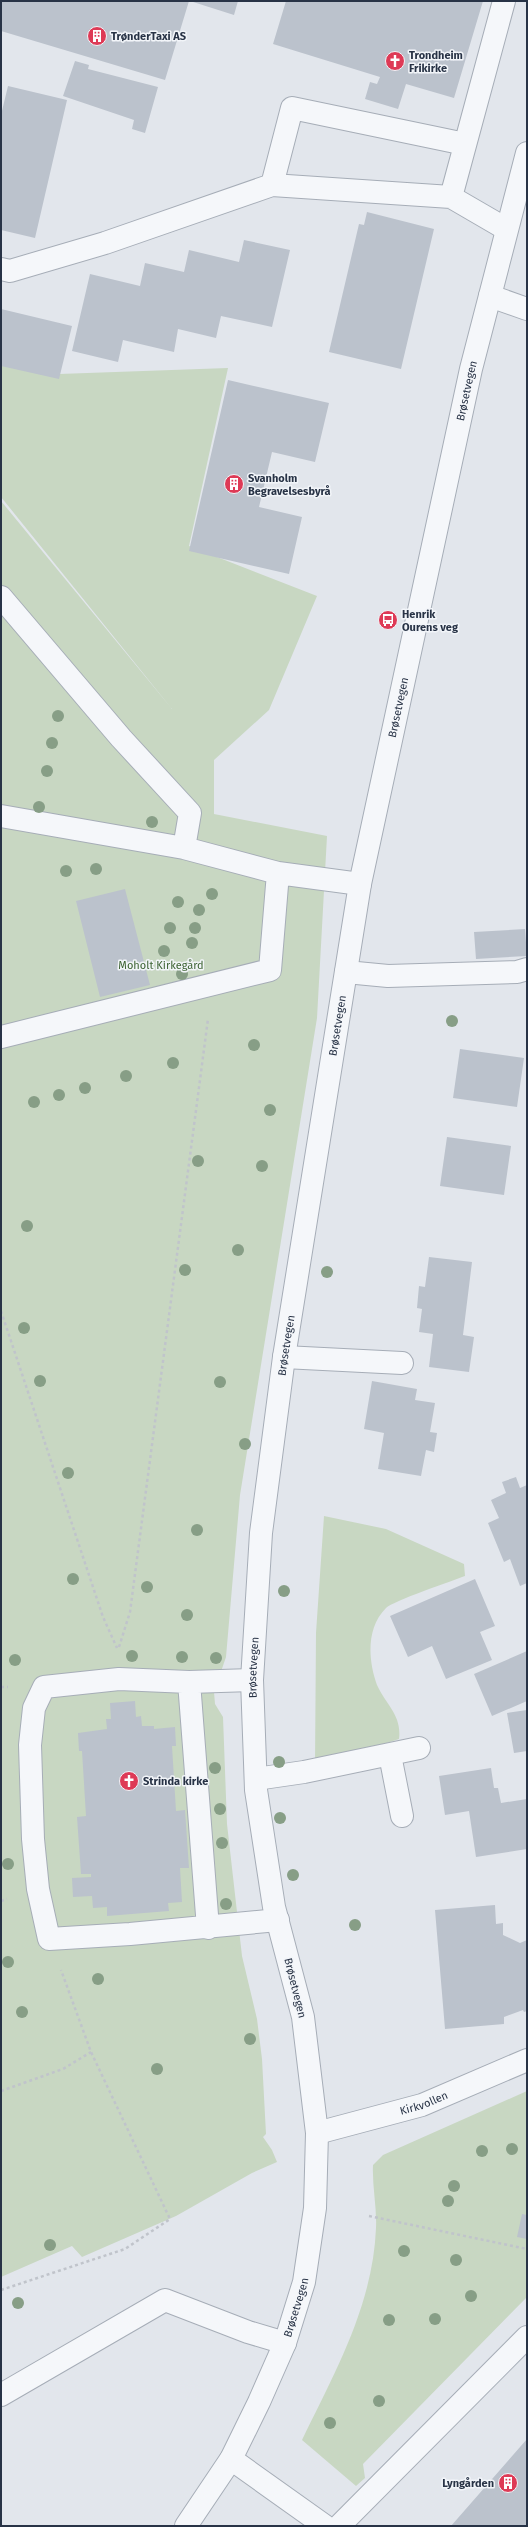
<svg xmlns="http://www.w3.org/2000/svg" width="528" height="2527" font-family="'Fira Sans',sans-serif">
	<rect width="100%" height="100%" fill="#e2e6ec"/>
	<path fill="#c8d7c2" d="M1,360L59,374L228,368L189,546L317,596L269,710L214,760V814L327,836L317,1018L240,1495L226,1657L214,1692L215,1704L223,1717L227,1824L242,1956L257,2019L262,2059L266,2134L263,2137L272,2150L277,2162L252,2173L176,2216L82,2257L72,2246L1,2277V501L172,709L1,497Z
		M324,1516L386,1529L464,1564L465,1576C452,1581 393,1601 386,1608C366,1628 368,1660 377,1685C386,1705 402,1715 399,1739L344,1757L315,1764L316,1633Z
		M527,2091V2297L363,2464L365,2478L356,2486L302,2440C335,2372 373,2305 376,2228C377,2207 372,2186 373,2165L383,2155Z"/>
	<path fill="#bbc2cc" d="M2,1H189L165,80L1,31Z
		M190,1H238L234,15Z
		M286,1H483L454,98L406,84L398,109L365,99L370,82L377,84L380,77L273,44Z
		M75,61L89,65L88,69L158,87L145,133L132,129L134,120L63,96Z
		M8,86L67,100L35,238L1,230V115Z
		M367,212L434,229L401,369L329,352L359,224L364,225Z
		M244,240L290,250L272,327L221,316L216,338L178,329L174,352L123,340L118,362L72,351L90,274L140,286L145,263L184,272L189,250L239,262Z
		M1,309L72,326L59,379L1,366Z
		M228,380L329,403L315,462L272,452L259,507L302,517L289,574L189,551Z
		M125,889L150,985L100,997L76,901Z
		M525,929L527,956L476,959L474,932Z
		M460,1049L524,1058L517,1107L453,1098Z
		M447,1137L511,1146L504,1195L440,1186Z
		M429,1257L472,1262L463,1335L474,1337L469,1372L429,1367L433,1334L419,1332L422,1309L417,1308L419,1286L425,1287Z
		M372,1381L417,1389L415,1400L435,1403L430,1432L437,1433L434,1452L426,1450L421,1476L378,1469L384,1433L364,1429Z
		M516,1477L520,1488L527,1485V1583L520,1586L510,1559L504,1562L488,1523L499,1518L491,1500L506,1493L502,1482Z
		M475,1579L495,1626L480,1632L492,1660L446,1679L432,1646L408,1657L390,1616Z
		M527,1651V1701L492,1716L474,1674Z
		M135,1701L136,1717L141,1716L142,1726H154V1729L175,1727L176,1746H172L176,1811L185,1810L189,1868H180L182,1902L168,1903L169,1911L107,1916V1907L93,1908L92,1896L73,1897L72,1878L91,1877V1874H81L77,1817L86,1816L82,1751H79L78,1733L107,1729L106,1719H111L110,1703Z
		M527,1710V1751L514,1753L507,1713Z
		M491,1768L494,1788H498L501,1803L527,1799V1849L476,1857L469,1811L445,1815L439,1776Z
		M495,1905L496,1924L503,1923V1935L520,1943L527,1940V2011L524,2012L523,2010L504,2017V2024L445,2029L435,1910Z
		M522,2214L527,2215V2239L517,2237Z
		M527,2439V2526H451Z"/>
	<g fill="none" stroke-linecap="round" stroke-linejoin="round">
		<g stroke="#a6adb7" stroke-width="24">
			<path id="service" d="M272,185L292,108L465,144
				M451,197L504,1
				M1,269L10,271L105,243L272,185L451,197L506,229
				M1,597L121,738L190,813L184,848
				M1,816L184,848L278,873L360,884
				M346,972L388,976L517,972L527,969
				M1,1037L270,970L278,873
				M284,1357L402,1363
				M252,1680L189,1682L119,1679L44,1687L34,1708L30,1745L33,1839L38,1889L49,1939L130,1934L278,1920
				M189,1682L208,1928
				M390,1755L402,1816
				M256,1779L304,1772L419,1748
				M1,2395L165,2300L248,2332L285,2343
				M231,2459L325,2526
				M339,2526L527,2337"/>
		</g>
		<g stroke="#a6adb7" stroke-width="24">
			<g id="minor">
				<path d="M490,296L527,309"/>
				<path id="s1" d="M317,2133L422,2105L527,2060"/>
			</g>
		</g>
		<g stroke="#a6adb7" stroke-width="24">
			<g id="tertiary">
				<path id="s2" d="M186,2526L231,2459L259,2402L285,2343L304,2282L315,2208L317,2133L303,2017L274,1907L256,1790L252,1680L261,1533L284,1357L360,884L471,369L527,153"/>
			</g>
		</g>
		<path stroke="#c0c4cb" stroke-width="2.5" stroke-dasharray="3 3" stroke-linecap="butt" d="M1,1311L103,1617L117,1648
			M119,1647L130,1612L208,1019
			M1,1687H8
			M1,1901L7,1899
			M1,2091L63,2069L91,2052
			M369,2216L527,2249
			M1,2290L125,2249L170,2219L91,2052L61,1970"/>
		<use href="#service" stroke="#f5f7fa" stroke-width="22"/>
		<use href="#minor" stroke="#f5f7fa" stroke-width="22"/>
		<use href="#tertiary" stroke="#f5f7fa" stroke-width="22"/>
	</g>
	<g fill="#879e86">
		<circle cx="58" cy="716" r="6"/>
		<circle cx="52" cy="743" r="6"/>
		<circle cx="47" cy="771" r="6"/>
		<circle cx="39" cy="807" r="6"/>
		<circle cx="152" cy="822" r="6"/>
		<circle cx="96" cy="869" r="6"/>
		<circle cx="66" cy="871" r="6"/>
		<circle cx="212" cy="894" r="6"/>
		<circle cx="178" cy="902" r="6"/>
		<circle cx="199" cy="910" r="6"/>
		<circle cx="170" cy="928" r="6"/>
		<circle cx="195" cy="928" r="6"/>
		<circle cx="192" cy="943" r="6"/>
		<circle cx="164" cy="951" r="6"/>
		<circle cx="182" cy="974" r="6"/>
		<circle cx="452" cy="1021" r="6"/>
		<circle cx="254" cy="1045" r="6"/>
		<circle cx="173" cy="1063" r="6"/>
		<circle cx="126" cy="1076" r="6"/>
		<circle cx="85" cy="1088" r="6"/>
		<circle cx="59" cy="1095" r="6"/>
		<circle cx="34" cy="1102" r="6"/>
		<circle cx="270" cy="1110" r="6"/>
		<circle cx="198" cy="1161" r="6"/>
		<circle cx="262" cy="1166" r="6"/>
		<circle cx="27" cy="1226" r="6"/>
		<circle cx="238" cy="1250" r="6"/>
		<circle cx="185" cy="1270" r="6"/>
		<circle cx="327" cy="1272" r="6"/>
		<circle cx="24" cy="1328" r="6"/>
		<circle cx="40" cy="1381" r="6"/>
		<circle cx="220" cy="1382" r="6"/>
		<circle cx="245" cy="1444" r="6"/>
		<circle cx="68" cy="1473" r="6"/>
		<circle cx="197" cy="1530" r="6"/>
		<circle cx="73" cy="1579" r="6"/>
		<circle cx="147" cy="1587" r="6"/>
		<circle cx="284" cy="1591" r="6"/>
		<circle cx="187" cy="1615" r="6"/>
		<circle cx="132" cy="1656" r="6"/>
		<circle cx="182" cy="1657" r="6"/>
		<circle cx="216" cy="1658" r="6"/>
		<circle cx="15" cy="1660" r="6"/>
		<circle cx="279" cy="1762" r="6"/>
		<circle cx="215" cy="1768" r="6"/>
		<circle cx="220" cy="1809" r="6"/>
		<circle cx="280" cy="1818" r="6"/>
		<circle cx="222" cy="1843" r="6"/>
		<circle cx="8" cy="1864" r="6"/>
		<circle cx="293" cy="1875" r="6"/>
		<circle cx="226" cy="1904" r="6"/>
		<circle cx="355" cy="1925" r="6"/>
		<circle cx="8" cy="1962" r="6"/>
		<circle cx="98" cy="1979" r="6"/>
		<circle cx="22" cy="2012" r="6"/>
		<circle cx="250" cy="2039" r="6"/>
		<circle cx="157" cy="2069" r="6"/>
		<circle cx="512" cy="2149" r="6"/>
		<circle cx="482" cy="2151" r="6"/>
		<circle cx="454" cy="2186" r="6"/>
		<circle cx="448" cy="2201" r="6"/>
		<circle cx="50" cy="2245" r="6"/>
		<circle cx="404" cy="2251" r="6"/>
		<circle cx="456" cy="2260" r="6"/>
		<circle cx="471" cy="2296" r="6"/>
		<circle cx="18" cy="2303" r="6"/>
		<circle cx="435" cy="2319" r="6"/>
		<circle cx="389" cy="2320" r="6"/>
		<circle cx="379" cy="2401" r="6"/>
		<circle cx="330" cy="2423" r="6"/>
	</g>
	<defs>
		<g id="building-disc" transform="scale(1)"><circle r="9.5" fill="#de3a56" stroke="#f2f5f9"/><path d="M-4-6H4V6H1V3H-1V6H-4ZM-2.5-4.3h1.7v1.8h-1.7ZM.8-4.3h1.7v1.8H.8ZM-2.5-1h1.7V.8h-1.7ZM.8-1h1.7V.8H.8Z" fill="#fff"/></g>
		<g id="church-disc" transform="scale(1)"><circle r="9.5" fill="#de3a56" stroke="#f2f5f9"/><path d="M-1.2-6h2.4v3.5h3.3v2.4h-3.3V6h-2.4V-.1h-3.3v-2.4h3.3Z" fill="#fff"/></g>
		<g id="bus-disc" transform="scale(1)"><circle r="9.5" fill="#de3a56" stroke="#f2f5f9"/><path d="M-5-6H5V4H4V6H2V4H-2V6H-4V4H-5ZM-3.5-4V0h7V-4ZM-3.5 1.2v1.5H-2V1.2ZM2 1.2v1.5H3.5V1.2Z" fill="#fff"/></g>
	</defs>
	<g fill-rule="evenodd">
		<use href="#building-disc" x="97" y="36"/>
		<use href="#church-disc" x="395" y="61"/>
		<use href="#building-disc" x="234" y="484"/>
		<use href="#bus-disc" x="388" y="620"/>
		<use href="#church-disc" x="129" y="1781"/>
		<use href="#building-disc" x="508" y="2483"/>
	</g>
	<g text-anchor="middle" dominant-baseline="central" stroke-width="3" stroke-linejoin="round" paint-order="stroke">
		<g font-size="11" font-weight="bold" fill="#283346" stroke="#f2f5f9" text-anchor="start">
			<text x="111" y="36">TrønderTaxi AS</text>
			<text x="409" y="55">Trondheim<tspan x="409" dy="13">Frikirke</tspan></text>
			<text x="248" y="478">Svanholm<tspan x="248" dy="13">Begravelsesbyrå</tspan></text>
			<text x="402" y="614">Henrik<tspan x="402" dy="13">Ourens veg</tspan></text>
			<text x="143" y="1781">Strinda kirke</text>
			<text x="494" y="2483" text-anchor="end">Lyngården</text>
		</g>
		<g font-size="11" fill="#283346" stroke="#f2f5f9">
			<text stroke="none"><textPath href="#s2" startOffset="2190">Brøsetvegen</textPath></text>
			<text stroke="none"><textPath href="#s2" startOffset="1866">Brøsetvegen</textPath></text>
			<text stroke="none"><textPath href="#s2" startOffset="1542">Brøsetvegen</textPath></text>
			<text stroke="none"><textPath href="#s2" startOffset="1218">Brøsetvegen</textPath></text>
			<text stroke="none"><textPath href="#s2" startOffset="894">Brøsetvegen</textPath></text>
			<text transform="translate(295 1988) rotate(76)">Brøsetvegen</text>
			<text stroke="none"><textPath href="#s1" startOffset="111">Kirkvollen</textPath></text>
			<text stroke="none"><textPath href="#s2" startOffset="246">Brøsetvegen</textPath></text>
		</g>
		<g font-size="11" fill="#3d6333" stroke="#f2f5f9">
			<text x="161" y="965">Moholt Kirkegård</text>
		</g>
	</g>
	<rect width="528" height="2527" fill="none" stroke="#283346" stroke-width="4"/>
</svg>
